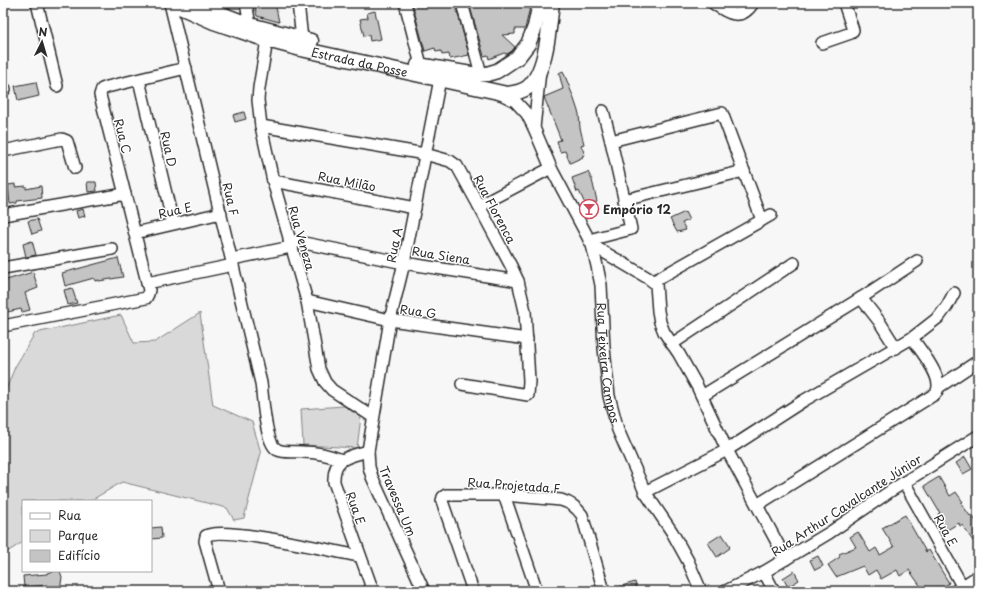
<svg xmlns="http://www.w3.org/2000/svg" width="981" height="594" font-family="'Playpen Sans',sans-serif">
	<rect width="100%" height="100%" fill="#f7f7f7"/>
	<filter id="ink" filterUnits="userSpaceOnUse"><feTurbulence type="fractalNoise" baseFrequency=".025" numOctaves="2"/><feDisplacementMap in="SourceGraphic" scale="8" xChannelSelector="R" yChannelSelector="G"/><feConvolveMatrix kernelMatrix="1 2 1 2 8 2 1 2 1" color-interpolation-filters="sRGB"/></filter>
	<g filter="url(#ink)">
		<path fill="#d9d9d9" stroke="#828282" d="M200,313L213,405L252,422L261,453L244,518L234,520L227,508L122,482L90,501H23V542L7,552L3,551V397L15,367L35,333L121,315L134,343L155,342Z
			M344,406L361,417L357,448L303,445L301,409Z"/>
		<path fill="#c4c4c4" stroke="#2b2b2b" d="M254,3H275L279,22L257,16Z
			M412,3H455L469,55L450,59L449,54L442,55L441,51L436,52L435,48L425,51Z
			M469,3H530V7L525,29H515V34L502,35L515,47L512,51L507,54L504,53L489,59L488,55L484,56Z
			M375,11L381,39L370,41L369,35L364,36L360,19L368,18L367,13Z
			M563,71L573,96L579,114L580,128L584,144L581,145L585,155L582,156L583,157L570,163L565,151L560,152L557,141L561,140L544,97L563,89L559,73Z
			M36,82L39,96L18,101L15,86Z
			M244,112L246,119L235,122L233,115Z
			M588,172L592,180L597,201L586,206L579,191L577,192L572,178Z
			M87,182H96L97,191L88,192Z
			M15,184V187L26,186V189L41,186L42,198L17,201V203L10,204L8,185Z
			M83,209L85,216L78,218L76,211Z
			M685,212L689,220L682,223L686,230L677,232L670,219Z
			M37,219L41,231L32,234L28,221Z
			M32,241L36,255L26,257L23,244Z
			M118,258L123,277L99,281V280L95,281L94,278L65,286L62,273Z
			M33,272L38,288L25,293L30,310L22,312L21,309L3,313V301L6,300L3,290V281Z
			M72,288L77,303L68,305L64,290Z
			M965,457L972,469L963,474L956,463Z
			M939,477L950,496L956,492L963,502L961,503L970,516L972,515L978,524V538L973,541L962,525L960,526L959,523L947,530L938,514L940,513L924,486Z
			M905,515L926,552L929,550L949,583L937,591H924L909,570L900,576L897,570L881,579L876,570L868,575L863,566L836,577L828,565L840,557L839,554L856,547L850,537L858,532L870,552L876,548L880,555L894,547L882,528Z
			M161,527L162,538L151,539V528Z
			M722,534L730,546L729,547L730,548L717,557L708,543Z
			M818,556L823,566L815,570L810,560Z
			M54,571H60L62,577L60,591H46L47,585L24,587L23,576L47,574V573Z
			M794,571L799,580L788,587L783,578Z
			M635,582L637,591H613L612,589Z"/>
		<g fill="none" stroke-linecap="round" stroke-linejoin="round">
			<g stroke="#2b2b2b" stroke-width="14">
				<g id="minor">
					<path d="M37,3L57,86"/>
					<path d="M170,3L261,383C263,397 265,445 278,450C285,453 295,451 303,452C316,452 329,455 342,460"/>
					<path d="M246,3L250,25"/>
					<path d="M298,3L302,39"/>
					<path d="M405,3L421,65"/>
					<path d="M462,3L481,74"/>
					<path d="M713,3C727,13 741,22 753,3"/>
					<path d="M267,40L259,88L258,100L261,126L273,181L307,301L319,369L325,382L332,390L373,417"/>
					<path d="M822,43L851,33L853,30L844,3"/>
					<path d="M139,80L173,223"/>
					<path d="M3,89H5"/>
					<path id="s1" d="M501,94L515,101L527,114L534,128L551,168L592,245L597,266L601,285L604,348L609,396L618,430L645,492L672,532L688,561L701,591"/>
					<path d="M261,126L425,154L450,161L457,166L479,206L511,266L518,281L525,311L529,381L528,395L462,384"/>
					<path d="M534,128L540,71"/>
					<path d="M611,141L722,113L762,220"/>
					<path d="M3,151L62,139L67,141L75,168"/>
					<path d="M273,181L415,208"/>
					<path d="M624,200L744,171"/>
					<path d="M479,206L551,168"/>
					<path d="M3,215L125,194"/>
					<path d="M135,233L221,213"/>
					<path d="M289,240L404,263L518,281"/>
					<path d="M589,240L631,229L611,141L603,111"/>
					<path d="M592,245L648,278L656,284L658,311L660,322L664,332L679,354L697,386L727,450L786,559"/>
					<path d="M232,259L291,247"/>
					<path d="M3,268L112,249"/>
					<path d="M654,281L771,215"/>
					<path d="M147,283L233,265"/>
					<path d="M861,298L917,261"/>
					<path d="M307,301L390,320L527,339"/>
					<path d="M3,326L146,298L148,294L149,290L100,95L102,89L107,87L186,68"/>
					<path d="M672,344L794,263"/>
					<path d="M939,387L978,361"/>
					<path d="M702,396L861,298L879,321L896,348"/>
					<path d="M368,451C348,457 333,457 334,482L373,591"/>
					<path d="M904,482L965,591"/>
					<path d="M645,492L727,450L803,401L912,338L939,317L947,306L954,293"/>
					<path d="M504,495L537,591"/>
					<path d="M757,505L935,394C947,381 920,350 912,338"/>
					<path d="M764,572L774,591"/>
					<path d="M219,591L205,541L206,536C221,525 336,552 360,556"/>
					<path d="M424,591L372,477L369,467L368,451L390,320L404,263L440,79"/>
					<path d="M473,591L442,501L443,497L446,495H504L561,500C571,503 576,507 582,515L604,591"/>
					<path d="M726,591L764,572L829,533L892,490L978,436"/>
					<path d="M955,591L978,576"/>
				</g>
			</g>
			<g stroke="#2b2b2b" stroke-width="17">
				<g id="major">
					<path id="s2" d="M171,3L214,22L267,40L301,49L507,94C515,93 521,92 527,88C547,73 549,26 552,3"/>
					<path d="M198,5L250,25L311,41"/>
					<path d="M418,65L471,74H487L497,71L518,57L528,44L535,27L540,3"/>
				</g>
			</g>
			<use href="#minor" stroke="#fff" stroke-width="11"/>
			<use href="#major" stroke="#fff" stroke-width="14"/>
		</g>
	</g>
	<defs>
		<g id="bar-ring" transform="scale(1)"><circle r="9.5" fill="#fff" stroke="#d1495b" stroke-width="1.5"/><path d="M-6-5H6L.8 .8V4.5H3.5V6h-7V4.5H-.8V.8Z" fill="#d1495b"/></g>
	</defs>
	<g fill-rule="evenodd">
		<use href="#bar-ring" x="589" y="209"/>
	</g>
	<g text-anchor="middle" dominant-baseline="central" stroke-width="3" stroke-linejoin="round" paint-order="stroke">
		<g font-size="12" fill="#2b2b2b" stroke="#fff">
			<text stroke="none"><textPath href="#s2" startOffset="198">Estrada da Posse</textPath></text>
			<text transform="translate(123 136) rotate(76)">Rua C</text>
			<text transform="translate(169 149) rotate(77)">Rua D</text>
			<text transform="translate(347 181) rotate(11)">Rua Milão</text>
			<text transform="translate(231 199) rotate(77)">Rua F</text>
			<text transform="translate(495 209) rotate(62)">Rua Florenca</text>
			<text transform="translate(175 210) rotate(-13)">Rua E</text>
			<text transform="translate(302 238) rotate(74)">Rua Veneza</text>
			<text transform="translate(394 245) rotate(-78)">Rua A</text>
			<text transform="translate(441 255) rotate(9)">Rua Siena</text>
			<text transform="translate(418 311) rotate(8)">Rua G</text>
			<text stroke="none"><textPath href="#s1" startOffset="299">Rua Teixeira Campos</textPath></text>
			<text transform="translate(514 485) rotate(4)">Rua Projetada F</text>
			<text transform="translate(398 501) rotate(67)">Travessa Um</text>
			<text transform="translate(846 505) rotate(-33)">Rua Arthur Cavalcante Júnior</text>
			<text transform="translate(356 508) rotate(70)">Rua E</text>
			<text transform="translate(946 530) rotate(61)">Rua E</text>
		</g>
		<g font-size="12" font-weight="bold" fill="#2b2b2b" stroke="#fff" text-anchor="start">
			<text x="603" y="209">Empório 12</text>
		</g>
	</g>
	<rect width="981" height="594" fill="none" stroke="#fff" stroke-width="16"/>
	<rect x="8" y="8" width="965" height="578" fill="none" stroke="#2b2b2b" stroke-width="1.5" filter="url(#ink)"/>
	<rect x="22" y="500" width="130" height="72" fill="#ffffff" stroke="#aaaaaa"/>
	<rect x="30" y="513" width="20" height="6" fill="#ffffff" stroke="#aaaaaa"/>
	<text x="58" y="520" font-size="12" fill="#2b2b2b">Rua</text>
	<rect x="30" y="530" width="20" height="12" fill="#d9d9d9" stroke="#aaaaaa"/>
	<text x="58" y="540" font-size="12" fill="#2b2b2b">Parque</text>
	<rect x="30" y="550" width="20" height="12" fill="#c4c4c4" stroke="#aaaaaa"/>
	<text x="58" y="560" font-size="12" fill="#2b2b2b">Edifício</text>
	<g transform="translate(42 42) rotate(5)" stroke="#ffffff" stroke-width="3" paint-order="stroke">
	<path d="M0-3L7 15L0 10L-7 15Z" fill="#2b2b2b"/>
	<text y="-6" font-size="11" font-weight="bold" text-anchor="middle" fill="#2b2b2b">N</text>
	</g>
</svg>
